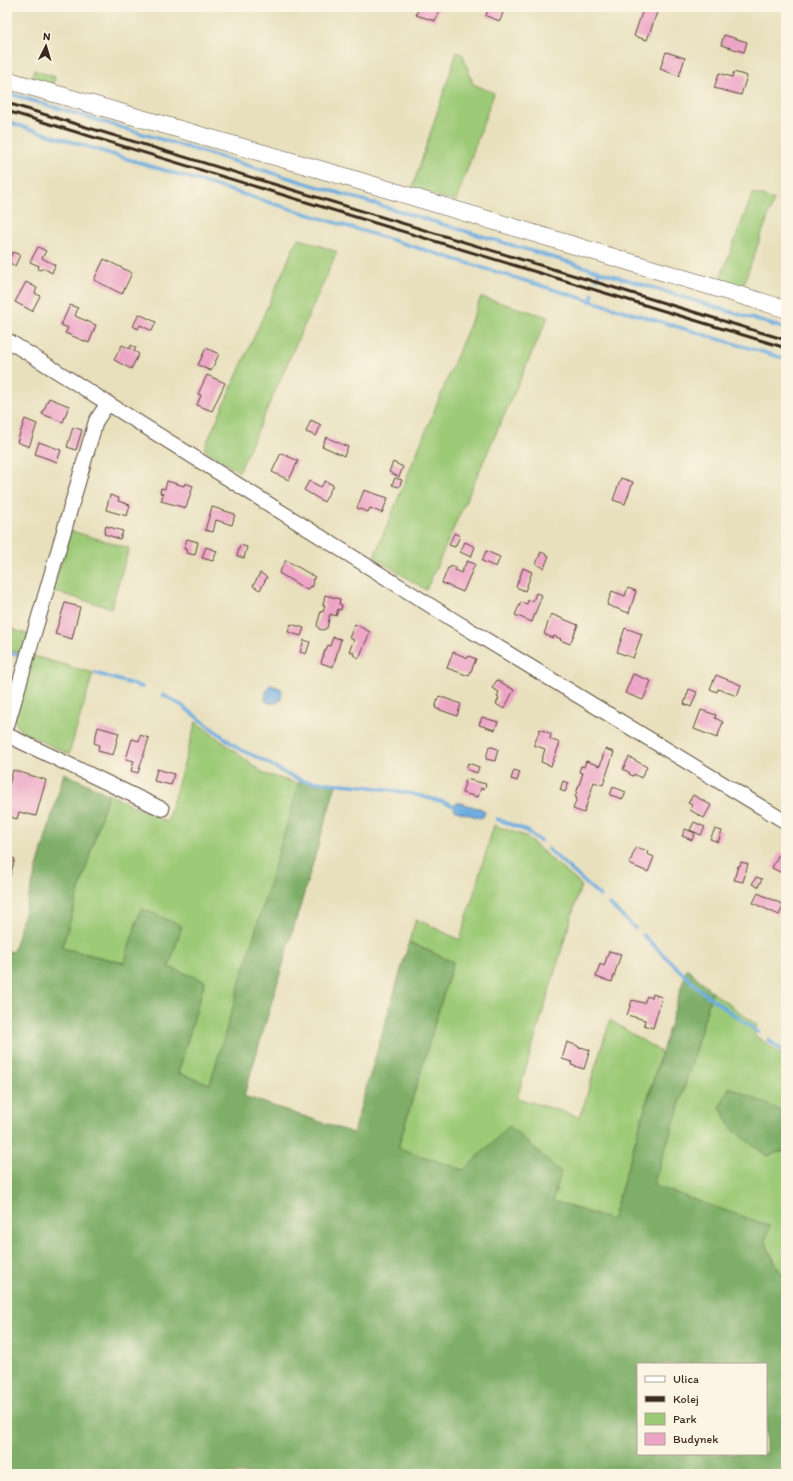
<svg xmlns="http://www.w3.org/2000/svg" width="793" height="1481" font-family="Itim,sans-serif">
	<rect width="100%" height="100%" fill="#fcf5e5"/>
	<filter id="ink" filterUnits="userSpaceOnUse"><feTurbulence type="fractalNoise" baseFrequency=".025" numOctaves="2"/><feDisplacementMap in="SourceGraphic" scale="8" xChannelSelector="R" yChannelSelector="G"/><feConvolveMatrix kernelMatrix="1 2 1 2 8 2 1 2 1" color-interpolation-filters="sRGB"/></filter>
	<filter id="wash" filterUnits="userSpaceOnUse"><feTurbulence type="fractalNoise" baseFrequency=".012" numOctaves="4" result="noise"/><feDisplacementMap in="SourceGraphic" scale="16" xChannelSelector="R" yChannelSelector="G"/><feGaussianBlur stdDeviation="0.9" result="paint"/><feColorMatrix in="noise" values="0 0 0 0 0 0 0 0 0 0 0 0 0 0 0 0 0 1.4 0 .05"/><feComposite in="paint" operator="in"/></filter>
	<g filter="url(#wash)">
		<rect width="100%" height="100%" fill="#e8e0bd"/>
		<path fill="#9dca77" stroke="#6c7a4a" d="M457,52L463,55L473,84L494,93L456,201L412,189Z
			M34,70L55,77L52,87L31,81Z
			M753,193L774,200L742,289L719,281Z
			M298,238L337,252L239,472L204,449Z
			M481,297L548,317L426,590L374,557Z
			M71,531L129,548L111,608L52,591Z
			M7,627L29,635L23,653L7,650Z
			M33,656L93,673L69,754L20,731L14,719Z
			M196,722L265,774L300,784L210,1084L178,1073L205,981L169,967L141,908L125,963L62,948L108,794L167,822Z
			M494,825L525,836L581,885L517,1098L580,1117L610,1020L661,1052L612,1221L398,1148L453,962L409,942L416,919L460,940Z
			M712,992L757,1025L754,1035L786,1057V1113L729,1087L767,1156L786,1150V1277L783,1276L777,1266L765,1241L653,1186L677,1113Z"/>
		<path fill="#7eae68" stroke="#5c6c43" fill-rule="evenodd" d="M64,773L108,794L62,948L124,963L141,908L182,926L169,967L205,981L178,1073L210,1084L300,780L336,785L244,1096L353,1133L409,942L453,962L398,1148L464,1170L509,1126L561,1172L553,1201L612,1220L687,968L712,992L677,1113L653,1185L770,1226L765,1241C769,1250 778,1274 786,1277V1474H7V951L13,952ZM638,1364H766V1454H638Z
			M729,1087L786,1113V1150L767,1156L733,1130L720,1107Z"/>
		<path fill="#6cace0" stroke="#546b7f" d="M270,685L280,688L282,690L281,700C275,704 271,705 265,701C266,696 265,689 270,685Z
			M456,803H460L482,809L485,812L483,817L480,818L456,811L454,809Z"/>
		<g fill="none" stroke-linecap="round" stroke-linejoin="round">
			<path stroke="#6cace0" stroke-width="3.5" d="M7,93L621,278L786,329
				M7,122L591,301L786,359
				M597,279L599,271
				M591,301L593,294
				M7,653L19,655
				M95,673L142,687
				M163,695L181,705L239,749L265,761L288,775L304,781L364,786L409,793L444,802L458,807
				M497,819L525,830L540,841
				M548,849L600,896
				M609,904L635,928
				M643,935L701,991L758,1032
				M768,1040L786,1053"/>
		</g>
		<g id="blocks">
			<path fill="#eda5c6" d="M419,7H440L435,21L416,15Z
				M479,7H505L500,21L486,16L488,10Z
				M644,7H659L647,40L634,36Z
				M724,35L747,42L744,52L721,45Z
				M666,52L685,58L679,76L660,69Z
				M734,72L747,76L741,95L714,88L719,73L732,77Z
				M786,98V107L783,106Z
				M38,247L46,251L42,258L55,265L52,273L43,268L41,270L38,269L39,266L30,262Z
				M13,252L20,255L15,266L8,262Z
				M104,259L132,273L122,294L94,280Z
				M26,282L37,288L35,293L40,296L32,311L15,302Z
				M70,305L78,308L75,316L96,325L89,343L65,333L68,328L61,325Z
				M139,314L156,322L152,331L140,325L138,329L133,326Z
				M122,345L130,349L131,345L136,348L134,351L139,354L131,369L114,360Z
				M206,348L219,354L211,371L198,365Z
				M207,375L225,383L212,411L197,405L201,395L198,394Z
				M49,398L69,406L63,422L42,414Z
				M25,419L37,424L29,447L17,442Z
				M311,420L321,425L316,436L306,432Z
				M73,427L82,430L76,450L67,447Z
				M326,437L348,447L344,456L322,446Z
				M39,442L61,450L57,462L35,454Z
				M281,453L298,461L289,480L272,472Z
				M393,462L403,467L399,477L389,472Z
				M395,478L402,480L399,487L392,485Z
				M621,478L633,482L625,504L613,500Z
				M167,481L184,486L185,483L193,486L186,508L161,501L163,494L160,493L161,488L165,489Z
				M309,481L321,487L325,481L333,485L324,502L304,490Z
				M364,490L388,498L382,513L370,508L368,512L357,508Z
				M110,495L119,498L118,501L130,505L127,516L106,510Z
				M212,507L235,514L232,525L216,520L213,532L205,530Z
				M106,526L123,531L120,539L104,534Z
				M454,533L460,536L455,547L449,545Z
				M187,539L198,542L195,555L186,553L187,550L184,549Z
				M465,542L475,547L471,557L460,552Z
				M240,545L247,547L244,558L237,556Z
				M206,547L217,551L213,561L202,558Z
				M486,551L500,557L496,567L482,561Z
				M541,552L549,556L544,568L536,564Z
				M286,560L315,577L312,582L314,583L312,587L310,586L307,590L279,573Z
				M467,561L475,564L463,592L442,583L448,568H450L451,566L456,568L455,570L461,573Z
				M523,568L532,572L525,591L516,587Z
				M260,573L267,577L260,590L253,586Z
				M628,588L636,591L629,613L607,605L612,591L625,596Z
				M536,593L542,595L532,622L515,615L521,602L527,604L528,600L533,601Z
				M325,595L340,599L339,604L342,605L341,610L338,609L336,616L330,614L327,628L323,630L319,629L317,625L321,611L323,612L325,605H323Z
				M65,603L80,607L72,639L55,634Z
				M551,614L578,625L570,644L560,640L561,639L554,636L553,638L544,634Z
				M291,624L304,628L301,636L288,632Z
				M355,624L370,632L359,658L353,655L354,653L349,651L354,640L349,638Z
				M625,628L642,634L633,658L617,652Z
				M333,637L341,639L333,667L321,663L325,650H326L328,645L330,646Z
				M304,640L310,642L306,654L300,652Z
				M453,652L468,658L469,656L476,659L469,676L447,668Z
				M633,674L651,681L643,700L625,693Z
				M716,675L741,685L737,696L718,689L717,692L710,689Z
				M497,680L514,690L504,709L496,704L499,698L497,697L499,692L492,688Z
				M689,689L697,692L691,707L684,704Z
				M439,696L461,704L457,716L435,708Z
				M701,710L716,715L715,718L723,722L717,738L694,729Z
				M482,717L498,722L495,730L479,725Z
				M98,727L119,733L113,755L98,751L99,745L94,743Z
				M540,729L551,734L550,739L560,743L551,766L541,762L545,749L534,745Z
				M140,735L149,738L138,773L131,771L134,761L126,759L132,739L139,741Z
				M489,746L498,749L495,761L486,759Z
				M605,749L614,752L603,785L594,782L584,813L573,809L577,798L575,797L583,773L579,772L581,766L584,767L586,761L600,766Z
				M629,757L647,767L641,778L634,774L633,776L629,774L630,773L623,769Z
				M468,763L479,767L477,773L466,769Z
				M157,769L174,774L171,785L154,781Z
				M13,770L46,780L36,816L19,812L17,819L7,816V792Z
				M514,770L520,772L517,781L511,779Z
				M466,779L486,784L484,789L481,788L478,797L462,793Z
				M563,781L569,783L565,792L560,790Z
				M613,787L626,792L623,799L610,795Z
				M693,795L711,805L704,818L690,810L692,805L688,803Z
				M694,822L705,827L701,835L690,830Z
				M685,829L695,833L692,840L682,836Z
				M715,829L722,831L718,842L710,839Z
				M636,847L648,851L647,854L654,857L648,872L629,864Z
				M780,852L786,855V875L772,868Z
				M7,857L15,859L9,879H7Z
				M741,862L748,864L743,882L734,880L738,866H740Z
				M756,877L762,879L758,887L752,884Z
				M758,893L784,905L779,915L753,903Z
				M609,951L621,954L612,982L596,977L600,964L604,966Z
				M653,994L662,997L653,1028L644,1025L645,1020L627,1015L632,1000L644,1003L647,996L652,998Z
				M567,1042L578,1046V1047L581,1048V1047L590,1050L584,1069L571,1065L572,1062L562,1059Z"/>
		</g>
	</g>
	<g filter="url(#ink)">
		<use href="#blocks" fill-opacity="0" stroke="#554536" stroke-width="1"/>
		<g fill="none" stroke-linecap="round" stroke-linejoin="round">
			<g stroke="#554536" stroke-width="16">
				<path id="minor" d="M7,340L455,621L786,822
					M7,726L96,421L108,403
					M7,735L162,809"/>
			</g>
			<g stroke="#554536" stroke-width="18">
				<path id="tertiary" d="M7,80L343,176L786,309"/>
			</g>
			<use href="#minor" stroke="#fff" stroke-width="14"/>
			<use href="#tertiary" stroke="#fff" stroke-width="17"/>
			<path stroke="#3b2a1e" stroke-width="3" d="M7,103L786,340
				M7,111L786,348"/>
		</g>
	</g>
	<rect width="793" height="1481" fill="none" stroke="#fcf5e5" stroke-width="24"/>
	<rect x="637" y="1363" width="130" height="92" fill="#fcf5e5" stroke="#afa495"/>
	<rect x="645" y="1376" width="20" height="6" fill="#ffffff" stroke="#afa495"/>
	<text x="673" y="1383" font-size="12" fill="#3b2a1e">Ulica</text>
	<rect x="645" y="1396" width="20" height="6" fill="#3b2a1e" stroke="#afa495"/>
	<text x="673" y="1403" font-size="12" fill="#3b2a1e">Kolej</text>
	<rect x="645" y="1413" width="20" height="12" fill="#9dca77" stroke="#afa495"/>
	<text x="673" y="1423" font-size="12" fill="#3b2a1e">Park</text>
	<rect x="645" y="1433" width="20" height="12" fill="#eda5c6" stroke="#afa495"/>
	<text x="673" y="1443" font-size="12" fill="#3b2a1e">Budynek</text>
	<g transform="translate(46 46) rotate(5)" stroke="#fcf5e5" stroke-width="3" paint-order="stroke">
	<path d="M0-3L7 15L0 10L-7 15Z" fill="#3b2a1e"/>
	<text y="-6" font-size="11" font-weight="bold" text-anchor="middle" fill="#3b2a1e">N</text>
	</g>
</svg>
